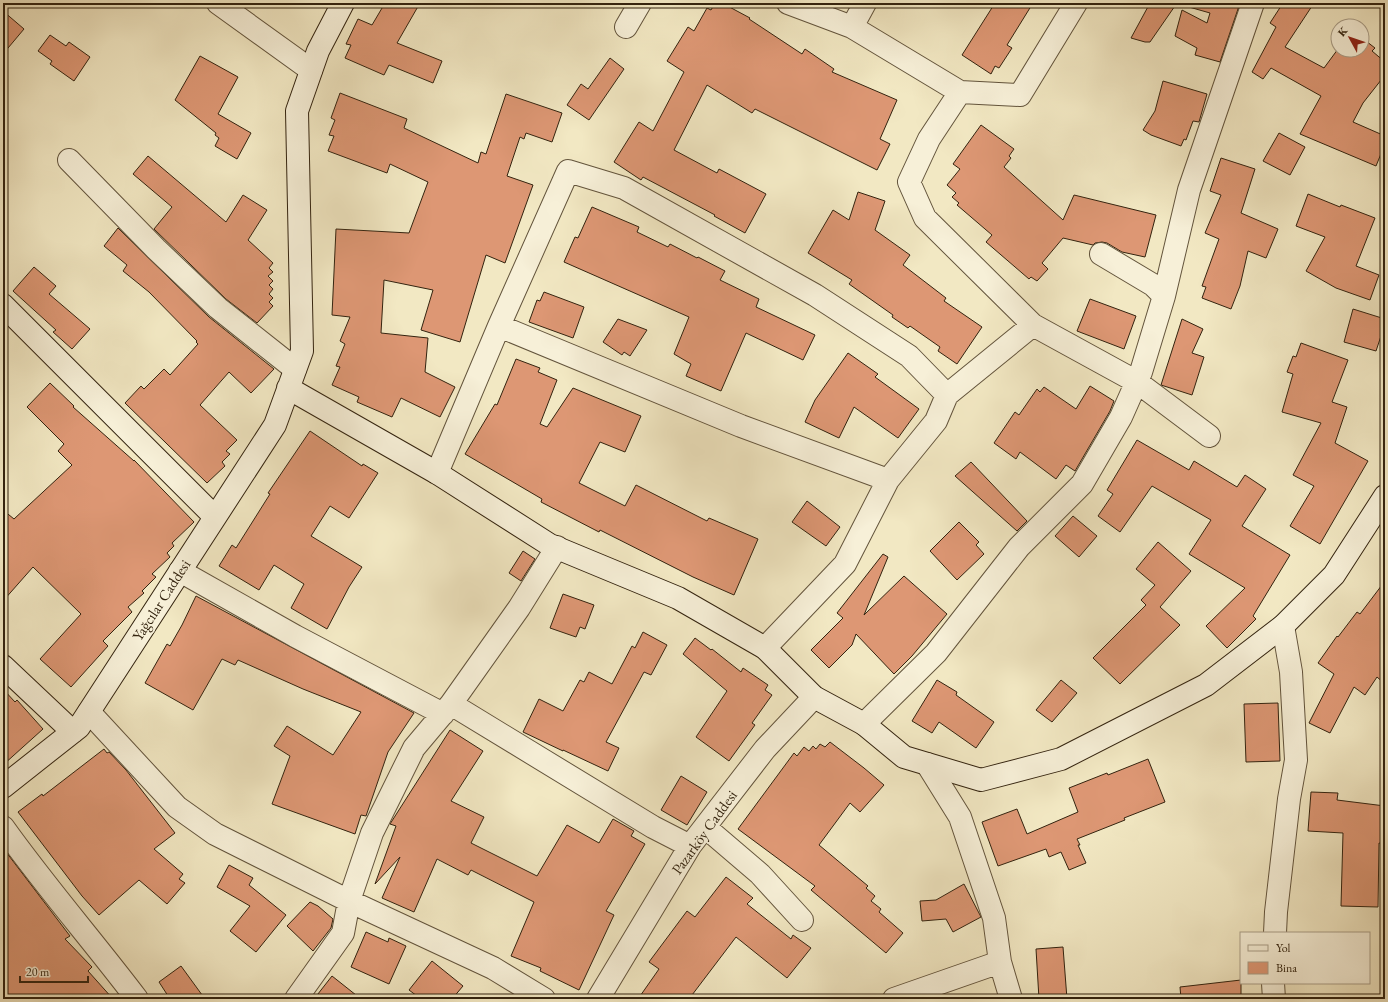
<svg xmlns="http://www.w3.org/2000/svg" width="1388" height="1002" font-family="'EB Garamond',serif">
	<rect width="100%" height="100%" fill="#f2e8c3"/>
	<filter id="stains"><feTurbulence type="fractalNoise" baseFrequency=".005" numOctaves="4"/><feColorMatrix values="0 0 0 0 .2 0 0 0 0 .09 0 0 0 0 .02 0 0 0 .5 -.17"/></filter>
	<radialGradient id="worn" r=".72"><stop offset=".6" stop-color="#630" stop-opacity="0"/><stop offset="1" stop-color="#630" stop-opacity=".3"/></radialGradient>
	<path fill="#dd9774" stroke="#33230f" d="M385,3H420L397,43L442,61L433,83L389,65L384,75L345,58L351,45L346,44L358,19L372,25Z
		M715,3H722L750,18L749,19L802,54L805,49L834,69L832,72L897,100L880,139L890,144L877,170L755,109L752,113L707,85L674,150L717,173L719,169L766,194L745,233L714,216L715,215L643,177L641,180L614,162L639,122L653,131L684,72L667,61L688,27L694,31L707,8L711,10Z
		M995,3H1033L1007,45L1012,48L999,68L995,66L991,74L962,55Z
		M1150,3H1177L1150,42H1145L1131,38Z
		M1190,3H1240L1220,62L1195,55L1197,48L1175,36L1182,10L1207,23L1210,13L1189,7Z
		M1283,3H1314L1285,47L1324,68L1338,49L1362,50V38L1375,48L1372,51L1385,62V75L1363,103L1353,122L1385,136V144L1376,166L1300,134L1321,96L1271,68L1263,79L1252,72L1276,27L1270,23Z
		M3,11L24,29L3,54Z
		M50,35L66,46L69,42L90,57L74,81L50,64L52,61L38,51Z
		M200,56L238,77L218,114L251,133L237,159L215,146L219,138L215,135L216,133L175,100Z
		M610,58L624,69L589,120L567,105L581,84L588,89Z
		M1163,81L1207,94L1199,122L1193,121L1186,140L1184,139L1181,146L1151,135L1143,130L1155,111Z
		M340,93L407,119L404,128L478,163L481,152L486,154L506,94L562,113L552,142L526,133L524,139L520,137L507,176L533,185L505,263L486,255L460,342L421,330L433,290L384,280L381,333L428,338L425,372L455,387L440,417L401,398L392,417L357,402L359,397L332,385L340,367L336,366L345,344L340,341L350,317L332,315L336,229L409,233L428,182L390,164L387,173L328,151L334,136L329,135L335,120L331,118Z
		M981,125L1014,149L1009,156L1011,158L1004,167L1063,220L1074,195L1156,215L1145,257L1122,252L1107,243L1102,242L1095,243L1093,245L1063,238L1042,263L1048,269L1037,281L1031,277L1029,279L986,242L992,235L957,205L959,203L952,197L956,193L947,185L960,169L953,164Z
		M1279,133L1305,147L1290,175L1263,161Z
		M148,156L226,222L243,195L267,210L248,240L273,263L269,268L273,272L268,276L273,281L269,285L273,289L269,294L273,298L269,302L273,306L257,323L226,299L154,229L172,207L133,174Z
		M1221,158L1255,169L1241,213L1278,229L1266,258L1248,251L1240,286L1231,309L1202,298L1206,287L1202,286L1219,239L1205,233L1221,195L1210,191Z
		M858,192L885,201L875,230L910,255L903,265L946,298L944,301L982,327L957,364L938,351L940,347L910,326L908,328L892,317L893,315L849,284L852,280L808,253L833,210L849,220Z
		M1308,194L1340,207L1341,205L1375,218L1356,266L1379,275L1370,300L1336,288L1306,271L1325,237L1296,226Z
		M592,207L639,227L637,232L668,247L670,244L697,258L698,257L725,271L720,280L759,299L756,307L815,335L803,360L746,333L721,391L686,376L691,364L674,354L689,317L564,262L575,237L578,238Z
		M118,228L209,317L274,369L251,393L229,372L200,405L237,440L226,451L230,454L222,462L225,466L207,483L125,403L141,386L144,389L164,369L170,375L198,344L196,342L197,341L149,292L123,271L127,265L104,246Z
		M34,267L56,286L49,294L90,329L72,349L53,332L56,330L13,291Z
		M544,292L584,307L573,338L529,322L537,300L540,301Z
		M1090,299L1136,316L1124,349L1077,331Z
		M1353,309L1385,319V337L1381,336L1376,351L1344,342Z
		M618,319L647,330L630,356L624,352L622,355L603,342Z
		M1182,319L1203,329L1192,353L1204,357L1192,395L1161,385Z
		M1301,343L1348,360L1332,402L1347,407L1335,443L1368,461L1320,544L1290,526L1314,486L1293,475L1321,423L1282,412L1293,374L1287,372L1293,356L1296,357Z
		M848,353L878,374L875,377L919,409L898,438L854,407L839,438L805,422L815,400Z
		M516,359L540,368L538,372L557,380L540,424L547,427L573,388L641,416L625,452L600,442L579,483L625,506L636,485L707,521L709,518L758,539L734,595L693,577L600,530L599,532L541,502L542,499L465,454L495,404L497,405Z
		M50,383L74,406L73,407L134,461V460L194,522L172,543L174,546L167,553L170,557L152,574L156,577L142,591L144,593L128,607L132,612L103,641L108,646L71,687L40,659L81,614L33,567L3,601V510L14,519L72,465L58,451L64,444L27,407Z
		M1090,386L1114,401L1110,411L1075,471L1066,465L1056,479L1020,452L1016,459L994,443L1015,412L1019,415L1037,389L1040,392L1044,387L1076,409Z
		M310,431L362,466L363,464L378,473L349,518L330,506L311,536L362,567L349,587L327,629L291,608L304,584L274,565L259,590L219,566L232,545L236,548L270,494L268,493Z
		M1137,440L1189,470L1194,461L1237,487L1245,475L1266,489L1242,526L1290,555L1253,616L1256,619L1227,648L1206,626L1245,588L1189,554L1211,520L1152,486L1120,532L1098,516L1113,494L1107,490Z
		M971,462L1027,521L1017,531L955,476Z
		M807,501L840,527L826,546L792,522Z
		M1073,516L1097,536L1079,557L1055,536Z
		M959,522L979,542L976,545L984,554L957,580L930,551Z
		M1158,542L1191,571L1160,607L1180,625L1120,684L1093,658L1146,605L1141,600L1155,585L1136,569Z
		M523,551L535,559L521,581L509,573Z
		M883,554L888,557L864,615L904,576L947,614L912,656L894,674L856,634L852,645L829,668L811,650L843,618L837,613Z
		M1385,581V684L1377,677L1365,695L1354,687L1330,733L1309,723L1334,674L1318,663L1337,636L1338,637L1357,612L1360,614Z
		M563,594L594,605L585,629L580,627L576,637L550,628Z
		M196,596L414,713L388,752L366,816L361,815L355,834L272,804L290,756L274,746L287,726L333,755L361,712L303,689L238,660L235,665L222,659L193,710L145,683L167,644L170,646L182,625Z
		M643,632L667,645L651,675L644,672L606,742L619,748L608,771L563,750V751L523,732L539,699L563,711L580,680L584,682L589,672L612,684L632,646L635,648Z
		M695,638L711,650L712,649L741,672L743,668L768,685L765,690L772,695L752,723L755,725L729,761L696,737L727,691L683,654Z
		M937,680L957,692L956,695L994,722L976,748L939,722L932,733L912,721Z
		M1061,680L1077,693L1052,722L1036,710Z
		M3,689L15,702L17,700L43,729L3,765Z
		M1278,703L1280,761L1246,762L1244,704Z
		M450,730L483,751L451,801L484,817L471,843L537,876L567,825L599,843L613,819L634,831L631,836L645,844L606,911L614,915L579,990L540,971L541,968L511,956L534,902L471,870L468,875L437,859L414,912L382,898L400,857L375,884L396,826L390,824Z
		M830,742L864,768L884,785L860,812L850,803L819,845L868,886L866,888L875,896L871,901L881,909L879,912L903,933L886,953L811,890L815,886L738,829L794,753L797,756L804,747L809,751L813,746L816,749L820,744L825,747Z
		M104,749L107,753L109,752L126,770L175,833L154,849L183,874L179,879L185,883L167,904L139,880L99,915L82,896L18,812L42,794L43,796Z
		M1148,759L1165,802L1124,818L1125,820L1077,839L1080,845H1078L1086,863L1069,870L1061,852L1049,857L1046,849L998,866L982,822L1017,809L1027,834L1078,812L1069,788L1107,773L1108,775Z
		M681,776L707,792L687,825L661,810Z
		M1311,792L1338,793L1337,800L1385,806V844L1379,843L1378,907L1341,906L1343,833L1308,831Z
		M3,848L70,936L65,939L92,967L88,971L113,999H3Z
		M229,865L253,878L249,885L286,915L256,952L230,931L250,906L217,887Z
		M726,877L753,898L747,904L791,939L793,935L811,948L787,978L736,937L689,999H638L659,969L649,962L687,911L695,917Z
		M964,884L981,917L953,932L946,919L922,921L920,901L936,900Z
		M310,902L318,906L333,919L331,928L313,951L287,926Z
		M366,932L388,942L389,938L406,946L389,984L351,967Z
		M1063,947L1067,999H1039L1036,949Z
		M432,961L463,986L452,999H421L409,990Z
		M181,966L205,999H170L159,982Z
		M332,976L361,999H314Z
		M1241,980V999H1181L1180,987Z"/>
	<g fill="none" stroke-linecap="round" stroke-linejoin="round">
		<g stroke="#63543c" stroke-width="24">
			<path id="street" d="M218,3L311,70
				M788,3L852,27L960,92L1020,95L1076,3
				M626,27L640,3
				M852,27L865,3
				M960,92L929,139L909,182L925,218L1033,325L1137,382L1209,436
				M69,160L156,249L218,308L295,369
				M1101,254L1153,285L1164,296
				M499,326L741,426L888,480
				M437,473L499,326L568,171L624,188L815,295L909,356L947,395
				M180,571L295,636L443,714
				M765,648L845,564L888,480L936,421L947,395L1033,325
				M451,704L653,827L690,846
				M89,712L177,807L215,834L349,901L493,968L544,999
				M864,724L936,653L1019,547L1082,484L1121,417L1141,372L1164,296L1189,190L1253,3
				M927,764L960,817L994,918L1000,962L1011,999
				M3,827C45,886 93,941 137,999
				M705,827L760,874L802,920
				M1275,933L1276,912L1289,799L1296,760L1291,672L1283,626
				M1273,983L1274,999
				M296,999L343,933L349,901L372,833L414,748L451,704L519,608L557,547
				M598,999L690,846L765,749L814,697
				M894,999L1000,962"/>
		</g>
		<g stroke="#33230f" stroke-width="24">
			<path id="secondary" d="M3,305L215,517
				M288,388L437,473L550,545L678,598L765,648L814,697L864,724L904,757L981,780L1061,759L1206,685L1283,626L1334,575L1385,496
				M3,666L73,732
				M3,787L79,727L275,425L302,351L297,111L318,51L343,3"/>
		</g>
		<use href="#street" stroke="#f7f0d8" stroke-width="22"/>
		<use href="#secondary" stroke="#f7f0d8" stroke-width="22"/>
	</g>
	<g text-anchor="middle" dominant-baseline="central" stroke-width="3.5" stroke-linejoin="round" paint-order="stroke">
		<g font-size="15" fill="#33230f" stroke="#f7f0d8">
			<text transform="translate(161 600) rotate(-57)">Yağcılar Caddesi</text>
			<text transform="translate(704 832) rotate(-54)">Pazarköy Caddesi</text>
		</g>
	</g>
	<rect width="1388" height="1002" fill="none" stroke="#f2e8c3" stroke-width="16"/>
	<rect x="4" y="4" width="1380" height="994" fill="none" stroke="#33230f" stroke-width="2"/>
	<rect x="8" y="8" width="1372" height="986" fill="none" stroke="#33230f"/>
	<rect x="1240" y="932" width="130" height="52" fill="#f7f0d8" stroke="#a99e88"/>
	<rect x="1248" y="945" width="20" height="6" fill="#f7f0d8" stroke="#a99e88"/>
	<text x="1276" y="952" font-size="12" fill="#33230f">Yol</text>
	<rect x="1248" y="962" width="20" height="12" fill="#dd9774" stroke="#a99e88"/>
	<text x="1276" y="972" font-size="12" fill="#33230f">Bina</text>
	<g transform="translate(1350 38) rotate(310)"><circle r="19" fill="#f7f0d8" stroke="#a99e88"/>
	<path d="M0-3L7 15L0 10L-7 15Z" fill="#8f2418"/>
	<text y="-6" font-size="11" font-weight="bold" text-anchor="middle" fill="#33230f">K</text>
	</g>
	<path d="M20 976v6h68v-6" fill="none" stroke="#33230f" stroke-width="2"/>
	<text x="26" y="976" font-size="12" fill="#33230f" stroke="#f7f0d8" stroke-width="3" paint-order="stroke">20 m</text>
	<rect width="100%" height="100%" filter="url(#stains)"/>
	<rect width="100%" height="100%" fill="url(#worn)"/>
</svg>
